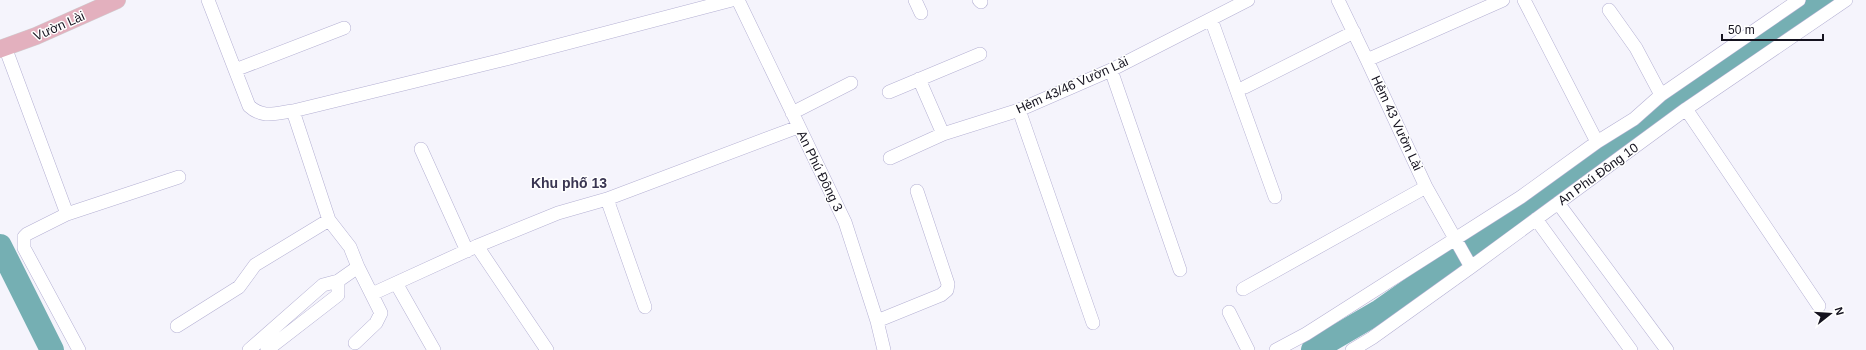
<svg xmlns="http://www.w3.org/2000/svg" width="1866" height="350" font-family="Helvetica,sans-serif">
	<rect width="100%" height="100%" fill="#f5f4fc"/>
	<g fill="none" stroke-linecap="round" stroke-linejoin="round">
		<path stroke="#75afb3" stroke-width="24" d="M0,246L52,350
			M1313,350L1380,311L1823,0"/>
		<g stroke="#b4b0d3" stroke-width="14">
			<path id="minor" d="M208,0L249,106C263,119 276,113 293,111L502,60L732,0
				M738,0L845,222L877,321L884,350
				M915,0L921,13
				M979,0L981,2
				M1338,0L1367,60L1426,187L1471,267
				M1524,0L1597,142
				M1609,10L1636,48L1661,95L1799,0
				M1211,19L1275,197
				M5,47L67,214L27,234L24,237V248L79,350
				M1367,60L1503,0
				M235,70L344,28
				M1111,70L1180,270
				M919,79L943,134
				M1245,87L1354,32
				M889,92L980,54
				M1686,109L1819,306
				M1019,110L1093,323
				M792,113L851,83
				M421,149L467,251
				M890,158L943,134L1019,110L1111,70L1248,0
				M607,199L645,307
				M1558,203L1667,350
				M67,214L179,177
				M1536,219L1631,350
				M477,246L547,350
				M396,283L434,350
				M1243,289L1426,187
				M372,294L477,246L558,213L607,199L798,127
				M1229,312L1248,350
				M877,321L941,295L947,290L948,284L917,191
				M177,326L239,287L255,265L329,220
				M355,343L376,323L381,313L358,267
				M249,350L323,285L338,281L358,267L350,247L329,220L293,111
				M267,350L338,295V281
				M1276,350L1306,334L1521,197L1597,142L1634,119L1661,95
				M1352,350L1372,338L1471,267L1686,109L1846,0"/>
		</g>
		<g stroke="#d0d0d2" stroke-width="18">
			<path id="major" d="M0,49L36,36L117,0"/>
		</g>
		<use href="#minor" stroke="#fff" stroke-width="13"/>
		<use href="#major" stroke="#e3b0be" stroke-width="17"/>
	</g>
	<g text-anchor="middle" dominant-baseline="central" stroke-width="3" stroke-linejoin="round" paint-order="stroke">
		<g font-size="13" fill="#15131f" stroke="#fff">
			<text transform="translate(59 26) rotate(-24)">Vườn Lài</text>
			<text transform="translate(1072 85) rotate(-24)">Hẻm 43/46 Vườn Lài</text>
			<text transform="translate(1397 123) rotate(65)">Hẻm 43 Vườn Lài</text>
			<text transform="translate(820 171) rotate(64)">An Phú Đông 3</text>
			<text transform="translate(1598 174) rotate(-36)">An Phú Đông 10</text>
		</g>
		<g font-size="14" font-weight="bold" fill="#3a3652" stroke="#fff">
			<text x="569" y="183">Khu phố 13</text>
		</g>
	</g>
	<g transform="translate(1830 314) rotate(73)" stroke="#ffffff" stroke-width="3" paint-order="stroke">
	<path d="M0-3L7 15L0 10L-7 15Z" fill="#15131f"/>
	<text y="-6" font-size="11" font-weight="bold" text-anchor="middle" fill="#15131f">N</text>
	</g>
	<path d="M1722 34v6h101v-6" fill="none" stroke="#15131f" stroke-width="2"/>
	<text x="1728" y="34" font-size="12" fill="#15131f" stroke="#ffffff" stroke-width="3" paint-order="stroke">50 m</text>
</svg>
